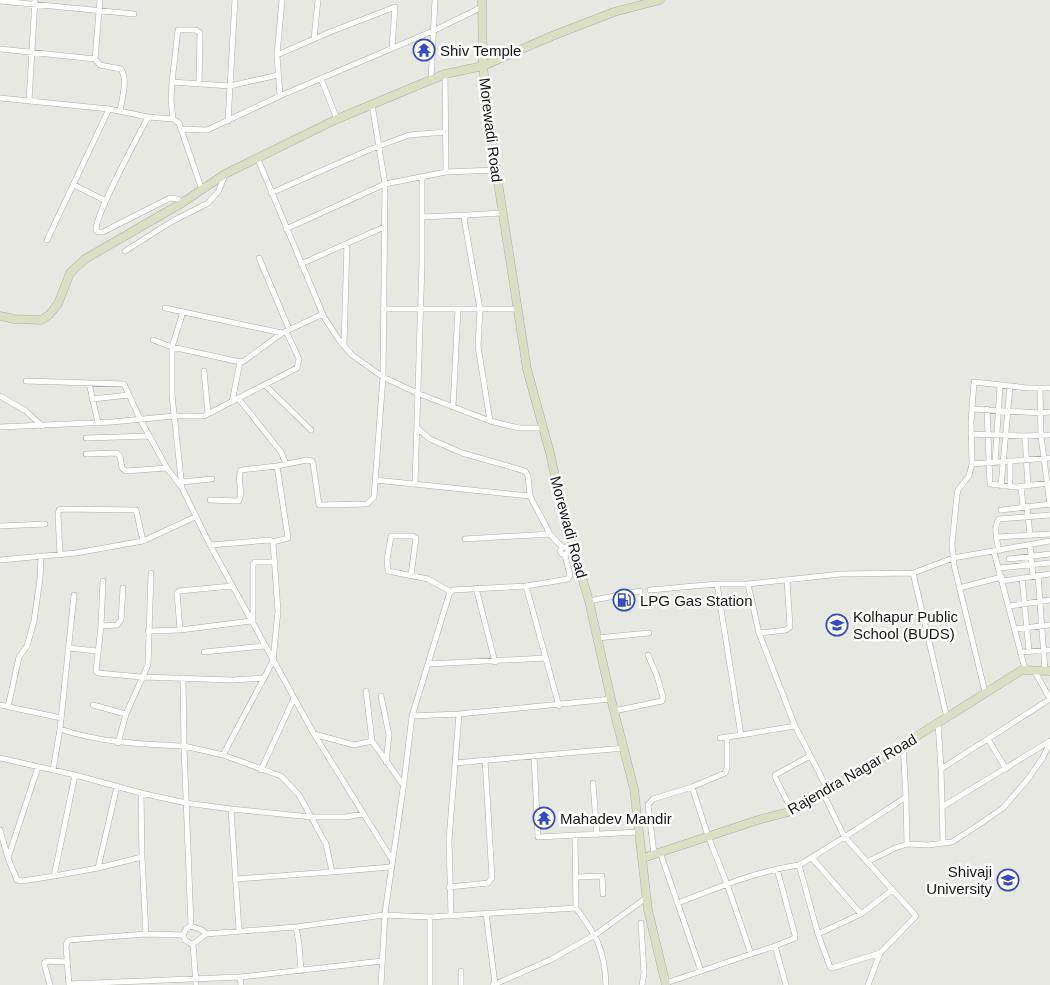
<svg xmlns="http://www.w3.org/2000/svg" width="1050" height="985" font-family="Helvetica,sans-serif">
	<rect width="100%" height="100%" fill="#e6e8e1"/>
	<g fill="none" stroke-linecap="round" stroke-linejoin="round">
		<g stroke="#adafa8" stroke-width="6">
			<path id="street" d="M100,0L95,59L100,65L121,69C128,79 122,99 120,111
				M0,1L134,14
				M314,39L318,0
				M0,49L95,59
				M277,55L330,32L395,7L392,48
				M445,74L446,172
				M321,79L337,119
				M431,80L435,0
				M172,82L171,100L173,119
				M199,83L200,33L196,30H178L172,82L230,86L278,75
				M280,96L277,55L282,0
				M0,98L109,109L148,117L173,119L179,123L181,129L202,190
				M29,101L35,0
				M148,117C138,137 96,212 96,230L98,232H103L170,198L178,199L182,203
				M228,121L235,0
				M181,129L207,130L282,95L433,31L482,7
				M257,157L324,317L339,340L352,355L383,377L417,393L490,421L519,428H543
				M74,185L106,201
				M271,193L371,149L409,135L446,132
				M422,217L467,215
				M286,229L385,184L446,172L496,170
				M47,240L109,109
				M125,251L171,222L208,203L218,192L225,175
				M259,258L289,329
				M301,264L384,227
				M165,308L282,333
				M383,309H518
				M183,312L172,347V395L182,488L210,545L270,540L273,542L278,611L273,661L223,755
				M153,340L172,347L240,362L244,361L282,333L323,314
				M344,346L347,244
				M204,371L208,414
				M26,381L124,384L140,419L167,468L182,488
				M89,383L98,423
				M265,385L311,430
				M1040,388L1041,436L1050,505
				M0,396L26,411L42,426
				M238,398L281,452L286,464
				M92,399L129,395
				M232,402L240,362
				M453,407L458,309
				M972,409L1041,413L1050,412
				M987,409L990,484L1015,487L1050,483
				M490,421L478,346L480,309L464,218L467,215L502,213
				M0,427L112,422L174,416H204L297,368L299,359L286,331
				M417,428L430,439L462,453L525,471L528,476L530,496
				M971,434L1025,436L1050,435
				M1025,436L1028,486
				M86,438L149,436
				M86,454L117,453L120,456L122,468L126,471L167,468
				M995,463L1000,386
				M972,464L1050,458
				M375,480L530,496L550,534L562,547H565L568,549V552L565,555
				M182,482L212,479
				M415,484L422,262V177
				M1001,486L1010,387
				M1021,486L1023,507
				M1010,487V462
				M210,500L239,501C244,491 236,480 241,470L277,466L307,460L312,461L313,463L319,505L367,504L374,497L383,377L385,184L372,104
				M1027,506L1030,535
				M1001,510L1050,504
				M0,526L45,524
				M997,537L1050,534
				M465,539L550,534
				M273,542L288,538L277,466
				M210,545L314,734L391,858
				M1030,545L1033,576
				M999,551C997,541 993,527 999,519L1050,515
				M994,552L1025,669
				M60,555L58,514L59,510L63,509L136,510L143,541
				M1009,559L1050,554
				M0,560L76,553L143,541L195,517
				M999,568L1050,563
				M913,573L947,718
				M411,575L416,538L413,536H391L387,560L388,571L428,579L451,592
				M1038,575L1045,671
				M1022,578L1029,651
				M1002,581L1050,574
				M717,584L741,735L795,726L828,790
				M748,584L759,633L795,726
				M232,586L179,591L177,593L180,630L251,621
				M526,586L559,706
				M123,588L121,620L117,625L101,626L96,671L98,673L142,677L233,680L264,678
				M476,588L495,662
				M959,588L1002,577
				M650,590L717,584H748L841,574L913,573L953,558L1050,541
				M589,601L640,591
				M1010,606L1050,600
				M253,623V564L255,562H275
				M101,626L103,581
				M1014,629L1050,625
				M148,631L180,630
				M759,633L786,630L790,627L787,580
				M597,638L649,633
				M69,648L97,651
				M204,652L264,646
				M1020,652L1050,650
				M428,664L546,658
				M1034,670L1050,699
				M366,691L372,741L404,786
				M985,692L954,565L952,544L957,495L958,490L969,476L972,464L971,422L974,382L1028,388H1050
				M381,696L389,735L386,762
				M0,705L61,718
				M93,705L126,714L118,743
				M8,707L19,657L27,646L34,621L40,579L41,556
				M614,711L662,701L663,697L657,676L648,655
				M126,714L148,665L151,573
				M412,716L459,714L611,699
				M938,723L941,769
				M60,729C101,743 141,744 184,746L183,678
				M314,734L354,745L372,741
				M720,738L741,735
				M988,739L1006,769
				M903,745L906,797L907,844
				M534,756L538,837L640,832
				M0,758L75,775L141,793L186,803L231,809L311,817H346L363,814
				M455,763L624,748
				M53,770L60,729L74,595
				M261,770L294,698
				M75,775L54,876L98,868L142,857L146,934
				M593,783L597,835
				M692,787L708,836L727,884L751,954L775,946L786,985
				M141,793L142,857
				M823,793L844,836L916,916L880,953L832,968L830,967L818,934L799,865C835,844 871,820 906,797
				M942,807L1050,741
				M231,809L239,931
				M792,811L775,777V775L810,756
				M0,830L8,858L17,880L22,881L54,876
				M575,836L576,908
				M943,842L941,769L1050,699
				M660,852L701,971
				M654,854L648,805L653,799L692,787L725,773L727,768V737
				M8,858L38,767
				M812,858L861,914
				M867,862L895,848L907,844L928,845L952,842L977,826L1003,808L1028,779L1042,759L1050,743
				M98,868L117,786
				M576,877L602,876L603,894
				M236,879L332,872
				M449,887L488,883L492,878L485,760
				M678,903C717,888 757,871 799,865
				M486,913L495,984
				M451,915L449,840L459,714
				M641,923L644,973L642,985
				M191,926L184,746L223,755L281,776L299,795L326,844L332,872L390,867
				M296,927L299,944L301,971
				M206,934L202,930L191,926L186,929L183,935L185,940L191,944L196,942L206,934L296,927L384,915L430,917L576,908C596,935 605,950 606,985
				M818,934L861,914L892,890
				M193,944L196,985
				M775,946L795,938V935L777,869
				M461,971V985
				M240,977L241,985
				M666,983L751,954
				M69,984L240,977L382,961
				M50,985L44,963L47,961L67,962
				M69,985L66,946L67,942L69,940L146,934L183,935
				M381,985L385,913L404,782L412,716L449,595L453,590L526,586L568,579L570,575L565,555L562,554L560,551L562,547
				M430,985V917
				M493,985L550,960L595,935L646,898
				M868,985L880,953"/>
		</g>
		<g stroke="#adafa8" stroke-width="9">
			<path id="secondary" d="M482,0L483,66L493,150L527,369L550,453L564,517L589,601L611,699L634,789L648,910L666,985
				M0,316L14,319L41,320L49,315L58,304L70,273L85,259L182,203L225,174L337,119L445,74L483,66L552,36L614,12L660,0
				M643,858L758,820L792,811L871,765L1022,670L1050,671"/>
		</g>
		<use href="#street" stroke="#fff" stroke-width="5"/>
		<use href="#secondary" stroke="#dadfc6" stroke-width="8"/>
	</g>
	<defs>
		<g id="temple-ring" transform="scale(1.125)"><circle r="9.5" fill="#fff" stroke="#364bbd" stroke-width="1.5"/><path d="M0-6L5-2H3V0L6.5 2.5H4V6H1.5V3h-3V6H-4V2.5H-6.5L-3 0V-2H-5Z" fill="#364bbd"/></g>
		<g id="fuel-ring" transform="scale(1.125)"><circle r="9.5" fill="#fff" stroke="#364bbd" stroke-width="1.5"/><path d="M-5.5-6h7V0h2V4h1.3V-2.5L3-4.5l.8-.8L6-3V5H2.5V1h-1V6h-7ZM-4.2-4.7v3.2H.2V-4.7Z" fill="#364bbd"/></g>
		<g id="university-ring" transform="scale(1.125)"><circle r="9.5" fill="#fff" stroke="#364bbd" stroke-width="1.5"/><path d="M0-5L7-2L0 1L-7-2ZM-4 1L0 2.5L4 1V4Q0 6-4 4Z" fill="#364bbd"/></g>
	</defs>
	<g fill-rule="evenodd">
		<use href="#temple-ring" x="424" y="50"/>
		<use href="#fuel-ring" x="624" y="600"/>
		<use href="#university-ring" x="837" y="625"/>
		<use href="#temple-ring" x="544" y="818"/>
		<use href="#university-ring" x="1008" y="880"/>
	</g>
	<g text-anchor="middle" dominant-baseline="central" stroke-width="5" stroke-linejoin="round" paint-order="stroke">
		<g font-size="15" fill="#161715" stroke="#fff" text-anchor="start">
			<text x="440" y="50">Shiv Temple</text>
			<text x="640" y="600">LPG Gas Station</text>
			<text x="853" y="616">Kolhapur Public<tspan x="853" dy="17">School (BUDS)</tspan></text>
			<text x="560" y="818">Mahadev Mandir</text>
			<text x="992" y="871" text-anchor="end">Shivaji<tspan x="992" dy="17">University</tspan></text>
		</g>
		<g font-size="15" fill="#161715" stroke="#fff">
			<text transform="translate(491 130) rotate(83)">Morewadi Road</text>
			<text transform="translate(569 527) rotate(75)">Morewadi Road</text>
			<text transform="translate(852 774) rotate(-30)">Rajendra Nagar Road</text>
		</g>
	</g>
</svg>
